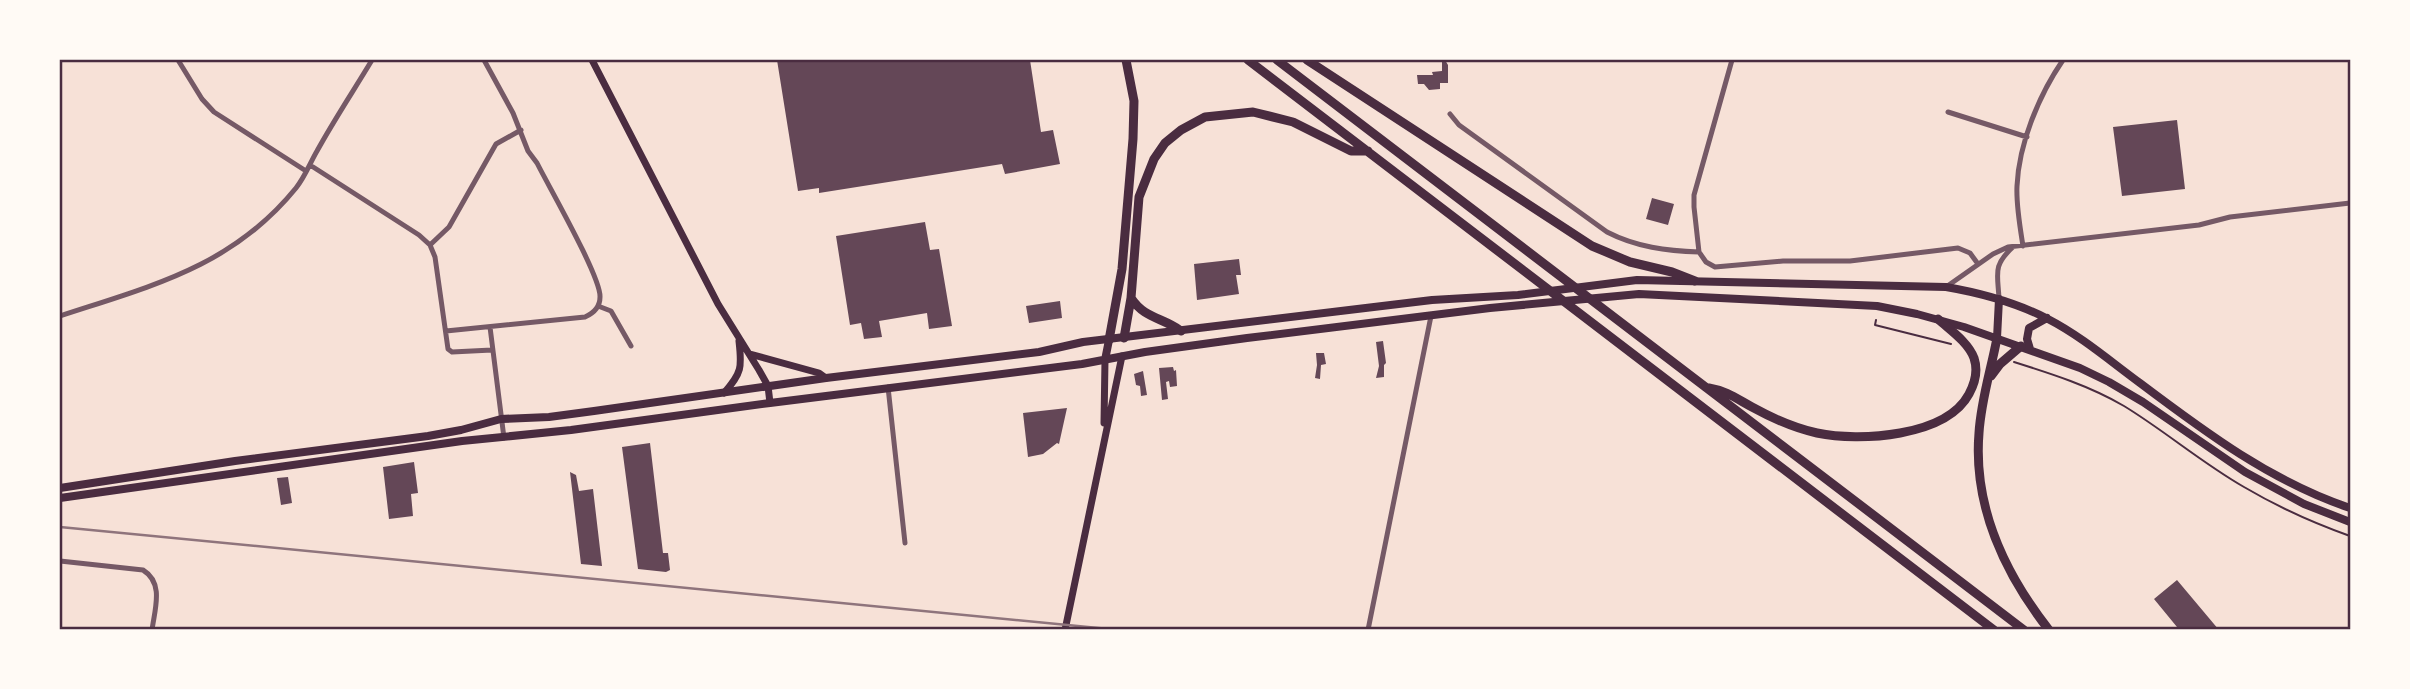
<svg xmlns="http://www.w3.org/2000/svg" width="2410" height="689" font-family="Arial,sans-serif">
	<rect width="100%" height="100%" fill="#f7e1d7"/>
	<path fill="#644757" d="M777,60H1030L1041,132L1053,130L1060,164L1005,174L1002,164L819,193V188L798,191Z
		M1442,60H1445L1448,65V83H1440V89L1429,90L1424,84H1418L1417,75H1433L1432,72L1442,71Z
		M2177,120L2185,189L2122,196L2113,127Z
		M1652,198L1674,204L1668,225L1646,219Z
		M925,222L930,250L939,249L952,326L929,329L927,313L879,321L882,337L864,339L861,323L850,325L836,236Z
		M1239,259L1241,275H1236L1239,294L1197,300L1194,264Z
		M1060,301L1062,318L1029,323L1026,306Z
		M1383,341L1386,363L1384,365V377L1376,378L1379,366L1376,342Z
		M1316,353H1324L1326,364L1321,365L1320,379L1315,378L1317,365Z
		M1173,367L1174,371L1176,370L1177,386L1170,387L1169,381L1166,382L1168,399L1162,400L1159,368Z
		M1143,371L1147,395L1141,396L1140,386L1136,385L1134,374Z
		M1067,408L1059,444L1057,443L1043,454L1028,457L1023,413Z
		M650,443L663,553H668L670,570L666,572L638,569L622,447Z
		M414,462L418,493L411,494L413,516L389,519L383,467Z
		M570,472L576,475L579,491L593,489L602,566L581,564Z
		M288,477L292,503L281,505L277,478Z
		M2177,580L2219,630H2174L2177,627L2154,599Z"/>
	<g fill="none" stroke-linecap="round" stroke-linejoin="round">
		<path stroke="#4a2c40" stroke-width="2" d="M1876,320L1875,325L1951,344
			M2014,362C2052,374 2090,386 2124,406C2165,431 2202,463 2244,487C2278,507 2313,523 2350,536"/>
		<path stroke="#755966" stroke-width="5" d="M178,60L202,99L214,112L306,171
			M1948,112L2027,137
			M1450,114L1459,125L1607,232C1636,247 1667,251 1699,252
			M310,165L419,235L430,245L435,257L448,349L452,352L492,350
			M430,245L449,227L496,144L521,130
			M2023,246C2020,227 2016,205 2017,186C2019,143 2039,95 2063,60
			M1699,252L1706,262L1715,267L1783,261H1850L1958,248L1970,253L1978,264
			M1699,252L1694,207V195L1732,60
			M1946,287L1993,254L2008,247L2199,225L2230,217L2350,203
			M1999,299C1998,274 1992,266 2013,247
			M598,306L611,311L631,346
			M60,316C151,286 232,267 296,188C305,177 310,163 317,151C334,120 354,90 372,60
			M490,327L504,438
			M446,331L585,317C594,313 600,307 600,297C601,277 549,187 537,163L528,151L513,113L484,60
			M888,387L905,543
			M60,561L143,570C164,583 155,608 152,630
			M1368,630L1431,316"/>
		<path stroke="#4a2c40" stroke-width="7" d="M592,60L718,304L759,370L768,386L770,403
			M750,354L819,373L826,378
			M724,393C742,373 742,367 739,341
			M1104,423L1105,360
			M1065,630L1122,356"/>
		<path stroke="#4a2c40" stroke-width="8" d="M1997,338L1999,299
			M2030,349L2027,339L2029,328L2047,318
			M1105,360L1109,340
			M60,488L235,461L428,436L461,430L501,419L549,417L594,411L826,378L1039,352L1083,342L1432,300L1518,295L1637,280L1946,287C1981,293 2015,302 2048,319C2081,336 2110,361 2140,383C2205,432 2272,482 2350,508
			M60,498L462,441L571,430L770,403L1082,364L1145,352L1247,338L1490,308L1639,294L1877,306L1917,314L1964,327L2080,368L2109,382L2143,402L2245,472L2304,504L2350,522"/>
		<path stroke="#4a2c40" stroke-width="9" d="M1248,60L1994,630
			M1277,60L2024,630
			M1307,60L1592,246L1630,262L1672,272L1695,281
			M1131,298C1145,319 1162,317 1181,331
			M1124,338L1131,298L1139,197L1154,159L1165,143L1181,130L1205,117L1253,112L1293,122L1351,151H1368
			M1997,338C1991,370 1981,400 1979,433C1973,506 2005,574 2049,630
			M1109,340L1122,269L1133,139L1134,101L1126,60
			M1991,376L2000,364L2021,346
			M1709,388C1727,391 1737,399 1752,407C1772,418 1794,428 1817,433C1859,442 1946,437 1969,394C1975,383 1978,370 1974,358C1968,342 1950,330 1938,319"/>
		<path stroke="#8f747c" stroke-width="2.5" d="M60,527L1119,630"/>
	</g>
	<rect width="2410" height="689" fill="none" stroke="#fffaf5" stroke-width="122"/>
	<rect x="61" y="61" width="2288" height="567" fill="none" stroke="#4a2c40" stroke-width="2.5"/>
</svg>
